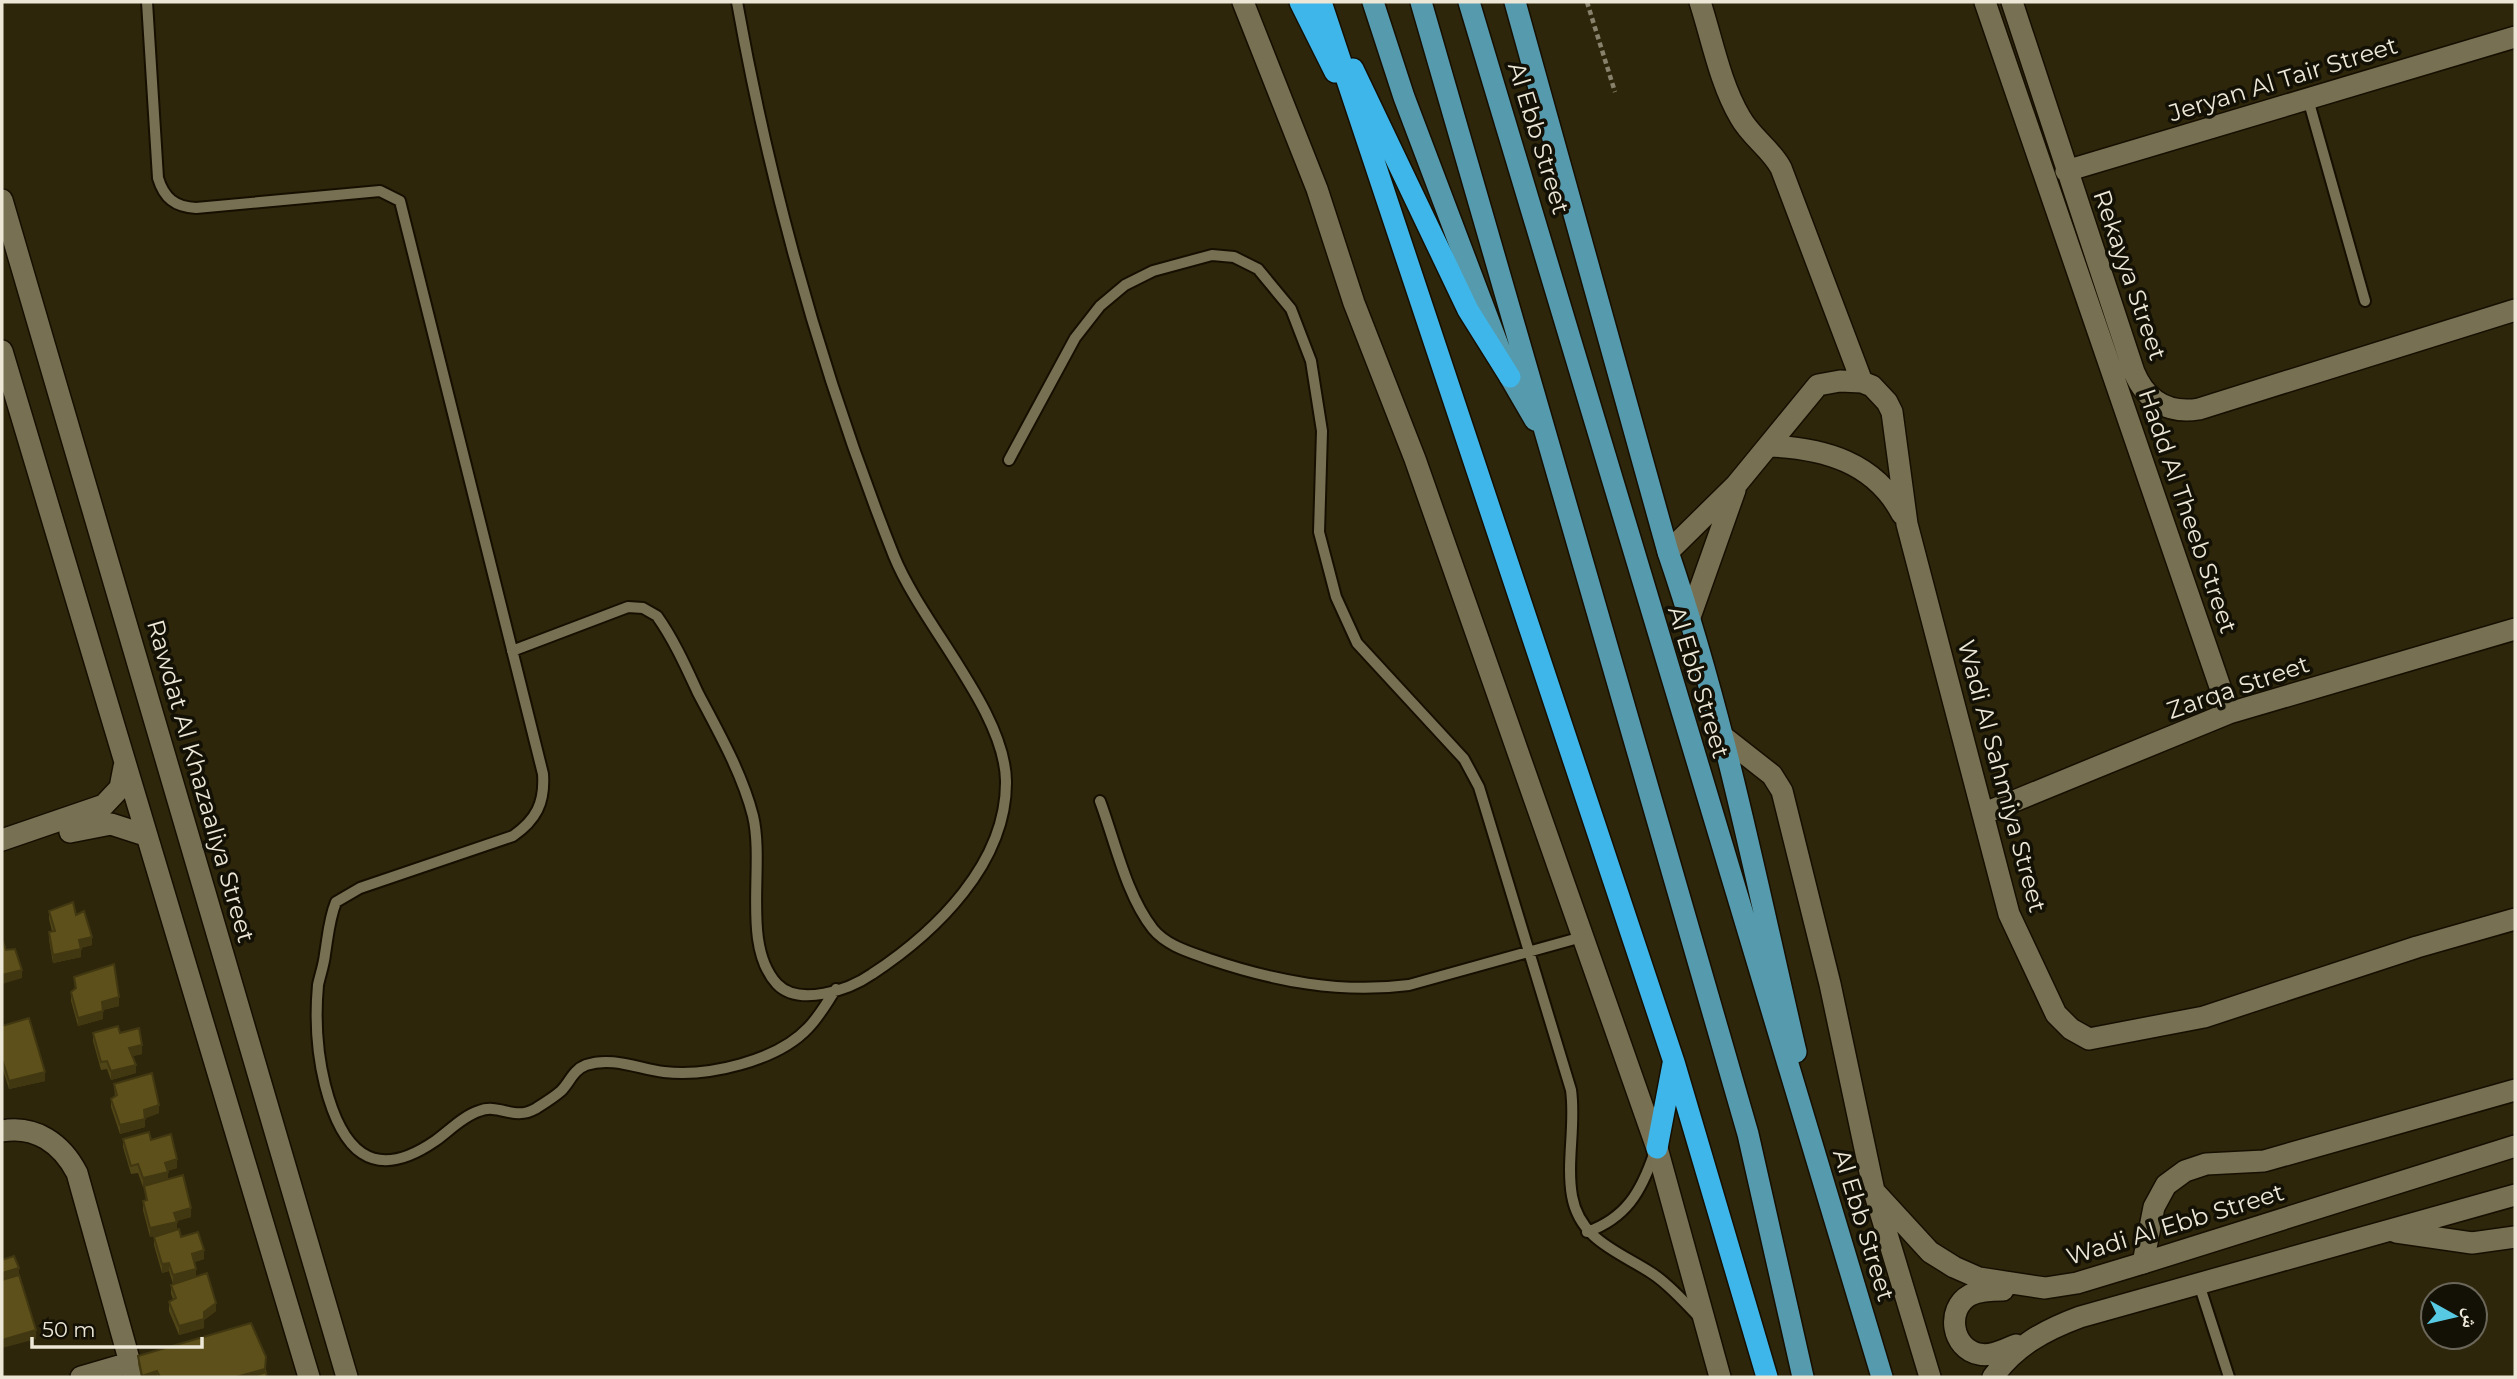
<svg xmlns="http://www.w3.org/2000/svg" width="2517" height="1379" font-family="Montserrat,'Noto Naskh Arabic',sans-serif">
	<rect width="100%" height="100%" fill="#2e260b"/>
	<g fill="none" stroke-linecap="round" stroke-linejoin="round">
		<g stroke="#160f00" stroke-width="14">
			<path id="lane" d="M147,2L158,178C164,198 175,207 196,208L380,191L400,201L543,774C545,803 536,820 513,836L360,888L336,902C329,919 328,936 325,954C324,965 320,975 318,985C315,1018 317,1053 325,1085C341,1148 371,1185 435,1141C449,1131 463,1116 479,1111C499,1103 514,1121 535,1109C543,1104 553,1098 561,1091C570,1082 573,1070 586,1065C612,1056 639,1069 664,1072C708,1077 777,1061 808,1028C819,1017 827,1002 836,989
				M2308,99L2365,301
				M1009,460L1075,338L1100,306L1125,285L1153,271L1212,255L1234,257L1258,269L1291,309L1311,361L1322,431L1319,532L1336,597L1357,643L1464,759L1479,787L1571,1090C1576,1125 1566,1161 1572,1196C1580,1241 1620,1252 1653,1274C1671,1286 1685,1303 1700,1318
				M512,651L628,607L643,608L657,616C674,640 686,667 698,693C718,731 742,773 753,816C765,867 741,945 777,984C799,1007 849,990 872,974C936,932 1007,863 1006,781C1005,711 922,625 894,556C823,377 771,192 737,2
				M1100,801C1115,841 1126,895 1153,929C1167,946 1190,952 1209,959C1274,981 1340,994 1409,985L1582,937
				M1587,1232C1626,1218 1641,1192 1654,1154
				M2199,1284L2229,1377"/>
		</g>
		<g stroke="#160f00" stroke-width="24">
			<path id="street" d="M1700,2C1712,39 1720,83 1740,117C1751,137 1770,148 1781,168L1862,382
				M1985,2L2229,713
				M2012,2L2134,372C2146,401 2168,414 2199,409L2515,310
				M2066,171L2515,37
				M2,200L347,1377
				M2,351L309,1377
				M1769,446C1823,448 1875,462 1902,514
				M1668,552L1736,485L1818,385L1840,381L1862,382L1872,386L1887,402L1892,412L1907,524L2009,914L2056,1014L2071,1029L2089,1039L2204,1017L2417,947L2515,919
				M1690,617L1735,490
				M1985,813L2229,713L2515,629
				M70,832L111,824L145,835
				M2,840L104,805L120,788L124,767
				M2,1131C36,1125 62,1144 77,1173L134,1377
				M2143,1263L2154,1207L2166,1185L2185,1171L2206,1164L2264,1161L2515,1090
				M81,1377L129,1363"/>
		</g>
		<g stroke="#160f00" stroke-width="24">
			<path id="secondary" d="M1243,2L1317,189L1354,303L1415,459L1657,1148L1720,1377
				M1721,735L1772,775L1782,791L1830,984L1874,1191L1930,1377
				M1874,1191L1930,1252L1954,1267L1979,1278L2045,1288L2077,1283L2143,1263L2515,1146
				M2396,1232L2472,1243L2515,1237
				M2003,1290C1992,1290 1980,1290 1970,1295C1945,1309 1952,1349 1979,1354C1992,1357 2005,1349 2016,1345
				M1993,1377C2015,1346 2045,1330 2080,1317L2515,1195"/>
		</g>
		<g stroke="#160f00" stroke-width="24">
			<path id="primary" d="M1373,2L1404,97L1510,377L1535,420
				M1421,2L1748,1134L1803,1377
				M1469,2L1882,1377
				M1515,2L1668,552C1724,715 1757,885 1796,1052"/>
		</g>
		<g stroke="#160f00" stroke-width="24">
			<path id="highway" d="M1300,2L1335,72
				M1321,2L1674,1062L1767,1377
				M1353,69L1468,310L1510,377
				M1657,1148L1673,1064"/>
		</g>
		<path stroke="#88816b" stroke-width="4.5" stroke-dasharray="5 3.5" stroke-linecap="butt" d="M1587,2L1615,92"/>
		<use href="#lane" stroke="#777052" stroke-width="10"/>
		<use href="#street" stroke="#777052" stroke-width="21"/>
		<use href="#secondary" stroke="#777052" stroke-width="21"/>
		<use href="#primary" stroke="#559aad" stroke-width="21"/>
		<use href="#highway" stroke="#3fb6e9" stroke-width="21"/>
	</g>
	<path fill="#504516" d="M49,911L76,915L92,945L81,948V957L53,963L49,940V932L52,931L49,919Z
		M74,977L119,1006L103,1010V1019L78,1026L71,1001V992L75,990Z
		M2,1026L45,1081L9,1089L2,1067Z
		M93,1033H120L142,1054L132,1056L136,1073L111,1080L107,1069L101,1070L93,1041Z
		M114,1084L159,1113L145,1118V1127L120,1134L111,1107V1099L115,1097Z
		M123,1139L151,1140L177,1168L167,1171L168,1180L191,1217L176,1221L177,1230L181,1237L204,1259L194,1262L196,1277L216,1311L204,1320V1328L179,1335L169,1311V1302L173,1299L171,1294V1285L189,1279L173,1284L169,1271L162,1273L154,1245V1237L174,1231L150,1237L143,1210V1201L146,1200L144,1186L143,1187L138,1173L131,1174L123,1147Z
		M138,1356L266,1357V1372L267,1377H141L138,1364Z"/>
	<path fill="#413812" d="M92,937V945L79,948V940Z
		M81,949V957L53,963V955Z
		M22,970V978L2,984V975Z
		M119,997V1006L102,1010V1002Z
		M103,1011V1019L78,1026V1018Z
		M142,1045V1054L129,1057V1048Z
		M136,1065V1073L111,1080V1071Z
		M45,1072V1081L9,1089V1081Z
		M159,1105V1113L144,1119V1110Z
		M145,1119V1127L120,1134V1125Z
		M177,1159V1168L165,1171V1163Z
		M168,1172V1180L143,1187V1178Z
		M191,1208V1217L174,1222V1213Z
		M177,1222V1230L150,1237V1228Z
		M204,1250V1259L192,1263V1254Z
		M169,1263V1271L162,1273V1264Z
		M19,1268V1276L2,1281V1273Z
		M196,1269V1277L173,1284V1275Z
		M216,1303V1311L204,1320V1328L179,1335V1326L204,1312Z
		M36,1330V1339L2,1348V1340Z
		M265,1369V1377H236Z
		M157,1371V1377H142V1376Z"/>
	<path fill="#5d501a" stroke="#413812" stroke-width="2" d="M73,902L76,915L84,911L92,937L79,940L81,949L53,955L49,932L55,931L49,911Z
		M2,939L6,950L15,949L22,970L2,975Z
		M114,964L119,997L102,1002L103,1011L78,1018L71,992L76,988L74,977Z
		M29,1018L45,1072L9,1081L2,1059V1026Z
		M118,1026L120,1033L139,1028L142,1045L129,1048L136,1065L111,1071L107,1061L101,1062L93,1033Z
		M152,1073L159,1105L144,1110L145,1119L120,1125L111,1099L117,1095L114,1084Z
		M149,1132L151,1140L171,1134L177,1159L165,1163L168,1172L143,1178L138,1164L131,1166L123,1139Z
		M183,1175L191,1208L174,1213L177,1222L150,1228L143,1201L147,1200L144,1186Z
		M179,1229L181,1237L198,1232L204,1250L192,1254L196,1269L173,1275L169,1263L162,1264L154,1237Z
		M14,1256L19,1268L2,1273V1260Z
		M207,1273L216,1303L204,1312V1319L179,1326L169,1302L176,1298L171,1285Z
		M19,1275L36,1330L2,1340V1280Z
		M251,1323L266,1357L265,1369L236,1377H160L157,1371L142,1376L138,1356Z
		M266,1372L267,1377H251Z"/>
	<g text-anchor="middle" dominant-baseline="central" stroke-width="7" stroke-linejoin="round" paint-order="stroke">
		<g font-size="24" fill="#ece7d7" stroke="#131005">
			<text transform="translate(2283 79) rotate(-17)">Jeryan Al Tair Street</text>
			<text transform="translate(1539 138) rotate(73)">Al Ebb Street</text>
			<text transform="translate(2130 275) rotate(71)">Rekayya Street</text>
			<text transform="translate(2188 511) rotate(71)">Hadd Al Theeb Street</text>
			<text transform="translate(1699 682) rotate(73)">Al Ebb Street</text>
			<text transform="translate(2238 687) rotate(-19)">Zarqa Street</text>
			<text transform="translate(2002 776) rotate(75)">Wadi Al Sahmiya Street</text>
			<text transform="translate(201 781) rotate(74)">Rawdat Al Khazaaliya Street</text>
			<text transform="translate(2175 1224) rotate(-17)">Wadi Al Ebb Street</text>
			<text transform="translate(1864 1225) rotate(73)">Al Ebb Street</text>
		</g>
	</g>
	<rect width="2517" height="1379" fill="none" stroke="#ece7d7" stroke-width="7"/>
	<g transform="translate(2454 1316) rotate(98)"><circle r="33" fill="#131005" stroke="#6a6659" stroke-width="2"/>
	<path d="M0-5L12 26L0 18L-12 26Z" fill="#57c9e2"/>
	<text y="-10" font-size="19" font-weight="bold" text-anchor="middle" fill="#ece7d7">ش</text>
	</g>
	<path d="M32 1337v10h170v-10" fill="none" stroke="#ece7d7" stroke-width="3.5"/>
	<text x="42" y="1337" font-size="21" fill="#ece7d7" stroke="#131005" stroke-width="5" paint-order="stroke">50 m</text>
</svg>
